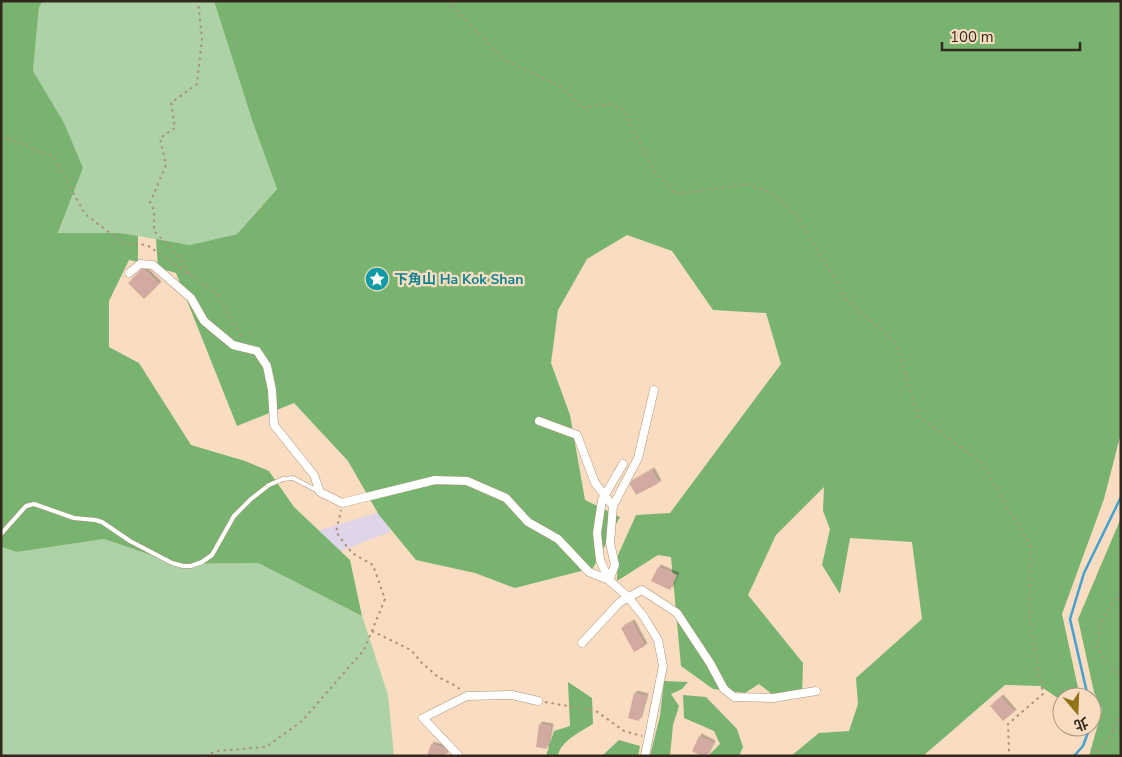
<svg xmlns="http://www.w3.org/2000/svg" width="1122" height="757" font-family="'Nunito Sans','Noto Sans TC',sans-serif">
	<defs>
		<filter id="shadow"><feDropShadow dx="2.5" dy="-2.5" stdDeviation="0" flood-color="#0004"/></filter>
	</defs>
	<rect width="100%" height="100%" fill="#faddc1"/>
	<path fill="#dfd4e8" d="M383,511L390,532L301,566L300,536Z"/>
	<path fill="#add2a8" d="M43,1H214L253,123L277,189L237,234L190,245L120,233L58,234L83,168L33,71L39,7Z
		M104,539L177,564L258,563L362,616L388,695L394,756H1V547L17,552Z"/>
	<path fill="#78b470" d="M1,1H43L39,7L33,71L64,123L83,168L58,233H120L138,236V262L129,260L109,301V347L139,363L191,445L245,461L269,471L294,507L350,560L362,616L258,563L177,564L104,539L17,552L1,547Z
		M214,1H1121V433L1104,499L1062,614L1080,697H1062V701L1040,686L1005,685L923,756H791L819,733L849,731L858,704L856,678L922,619L912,542L850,538L840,594L822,565L830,529L823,511L824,487L776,535L748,595L803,663L802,697L777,698L759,684L745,693L713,689L681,666L671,557L658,555L617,581L618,555L636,515L670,513L781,364L766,313L713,310L672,251L627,235L587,259L558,310L551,363L570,415L585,500L620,517L593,568L515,588L475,573L416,560L379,515L348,461L294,403L237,426L176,273L158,268L156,239L190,245L237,234L277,189L253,123Z
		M1121,518V756H1089L1102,710L1094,692L1078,619Z
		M664,681L688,682L682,689L671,694L679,706L673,725L670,756H650L660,716Z
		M568,682L592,698L593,724C582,731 560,741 558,756H546L554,731L570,726Z
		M683,695L706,697L737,729L743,747L739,756H708L720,744L714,731L684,718Z
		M619,740L640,746L638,756H602Z"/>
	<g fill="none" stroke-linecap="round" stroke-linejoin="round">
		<path stroke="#41a1d1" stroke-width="2.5" d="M1088,697L1070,619L1084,573L1121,497
			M1092,705L1096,713L1092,723
			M1074,756L1083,746L1090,727"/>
	</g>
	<path fill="#d3aaa2" filter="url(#shadow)" d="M143,268L159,284L144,299L128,283Z
		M652,470L659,483L636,495L629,483Z
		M658,567L677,575L670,590L651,581Z
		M632,622L645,646L634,652L621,628Z
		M634,693L646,696L639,721L628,718Z
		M1001,697L1014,712L1003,721L990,706Z
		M539,724L551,726L547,749L536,747Z
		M699,736L713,743L707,756H701L692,751Z
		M431,744L447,749L445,756H427Z"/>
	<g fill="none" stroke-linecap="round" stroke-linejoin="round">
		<g stroke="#af9479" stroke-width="5">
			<path id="service" d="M1,534L26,506L34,504L74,518L95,520L102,522L130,541L172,563L183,566H191L202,562L212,555L234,516L251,499L269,485L283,479L293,478L320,492"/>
		</g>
		<g stroke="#af9479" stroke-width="9">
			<path id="minor" d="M129,273L140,264L153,265L191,298L204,321L233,345L257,351L267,366L272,390L274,425L314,475L320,492L342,503L435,480L467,481L506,498L528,522L558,539L589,572L609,580L628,597L644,617L658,640L663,666L645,756
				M539,421L577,435L595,483L613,506
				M609,580L615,565L610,543L613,506L638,458L654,390
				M609,580L600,560L597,533L602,500L623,464
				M582,643L620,602L642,590L677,613L710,663L724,689L734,697L773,698L816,691
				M459,756L423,718L467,696L512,695L538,701"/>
		</g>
		<path stroke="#a8927e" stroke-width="2" stroke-dasharray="2.5 4" stroke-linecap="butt" d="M447,1L505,60L560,86L583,108L611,104L624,110L652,168L675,194L749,184L777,196L799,219L847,300L896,343L918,416L981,462L1031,547L1029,616L1043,694L1008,724L1009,752L1011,756
			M1,136L53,156L85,214L123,243L147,245L216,293L242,338
			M189,274L179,256L154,231V210L150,203L166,165L160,138L175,128L171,103L197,84L202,39L198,1
			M1121,593C1103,615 1100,620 1097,649L1121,678
			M372,631L411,650L422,663L438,677L456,686L462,691
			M545,702L596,711L624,731L642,736
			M205,756L217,751L266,747L302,721L364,650L385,599L373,565L352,553L336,532L341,510
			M1091,756L1104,746L1121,716"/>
		<use href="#service" stroke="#fff" stroke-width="4"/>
		<use href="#minor" stroke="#fff" stroke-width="8"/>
	</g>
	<defs>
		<g id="sight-disc" transform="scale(1.25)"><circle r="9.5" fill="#0f9aa8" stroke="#faddc1"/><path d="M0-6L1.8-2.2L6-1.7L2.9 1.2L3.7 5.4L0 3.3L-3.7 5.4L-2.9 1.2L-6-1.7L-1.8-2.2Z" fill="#fff"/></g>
	</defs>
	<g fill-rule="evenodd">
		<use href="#sight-disc" x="377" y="279"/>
	</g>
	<g text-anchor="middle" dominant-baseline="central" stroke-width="4.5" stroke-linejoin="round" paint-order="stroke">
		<g font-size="14" font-weight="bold" fill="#0d838f" stroke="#faddc1" text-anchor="start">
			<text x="394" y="279">下角山 Ha Kok Shan</text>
		</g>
	</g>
	<rect width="1122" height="757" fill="none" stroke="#33281e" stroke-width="5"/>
	<g transform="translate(1077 712) rotate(161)"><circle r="24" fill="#faddc1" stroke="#aa9580"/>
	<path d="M0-4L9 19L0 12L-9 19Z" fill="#93731a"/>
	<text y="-8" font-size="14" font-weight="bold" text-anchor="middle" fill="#33281e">北</text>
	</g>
	<path d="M942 42v8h138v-8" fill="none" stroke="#33281e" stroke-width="2.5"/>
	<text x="950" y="42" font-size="15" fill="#33281e" stroke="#faddc1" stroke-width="4" paint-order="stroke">100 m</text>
</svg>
